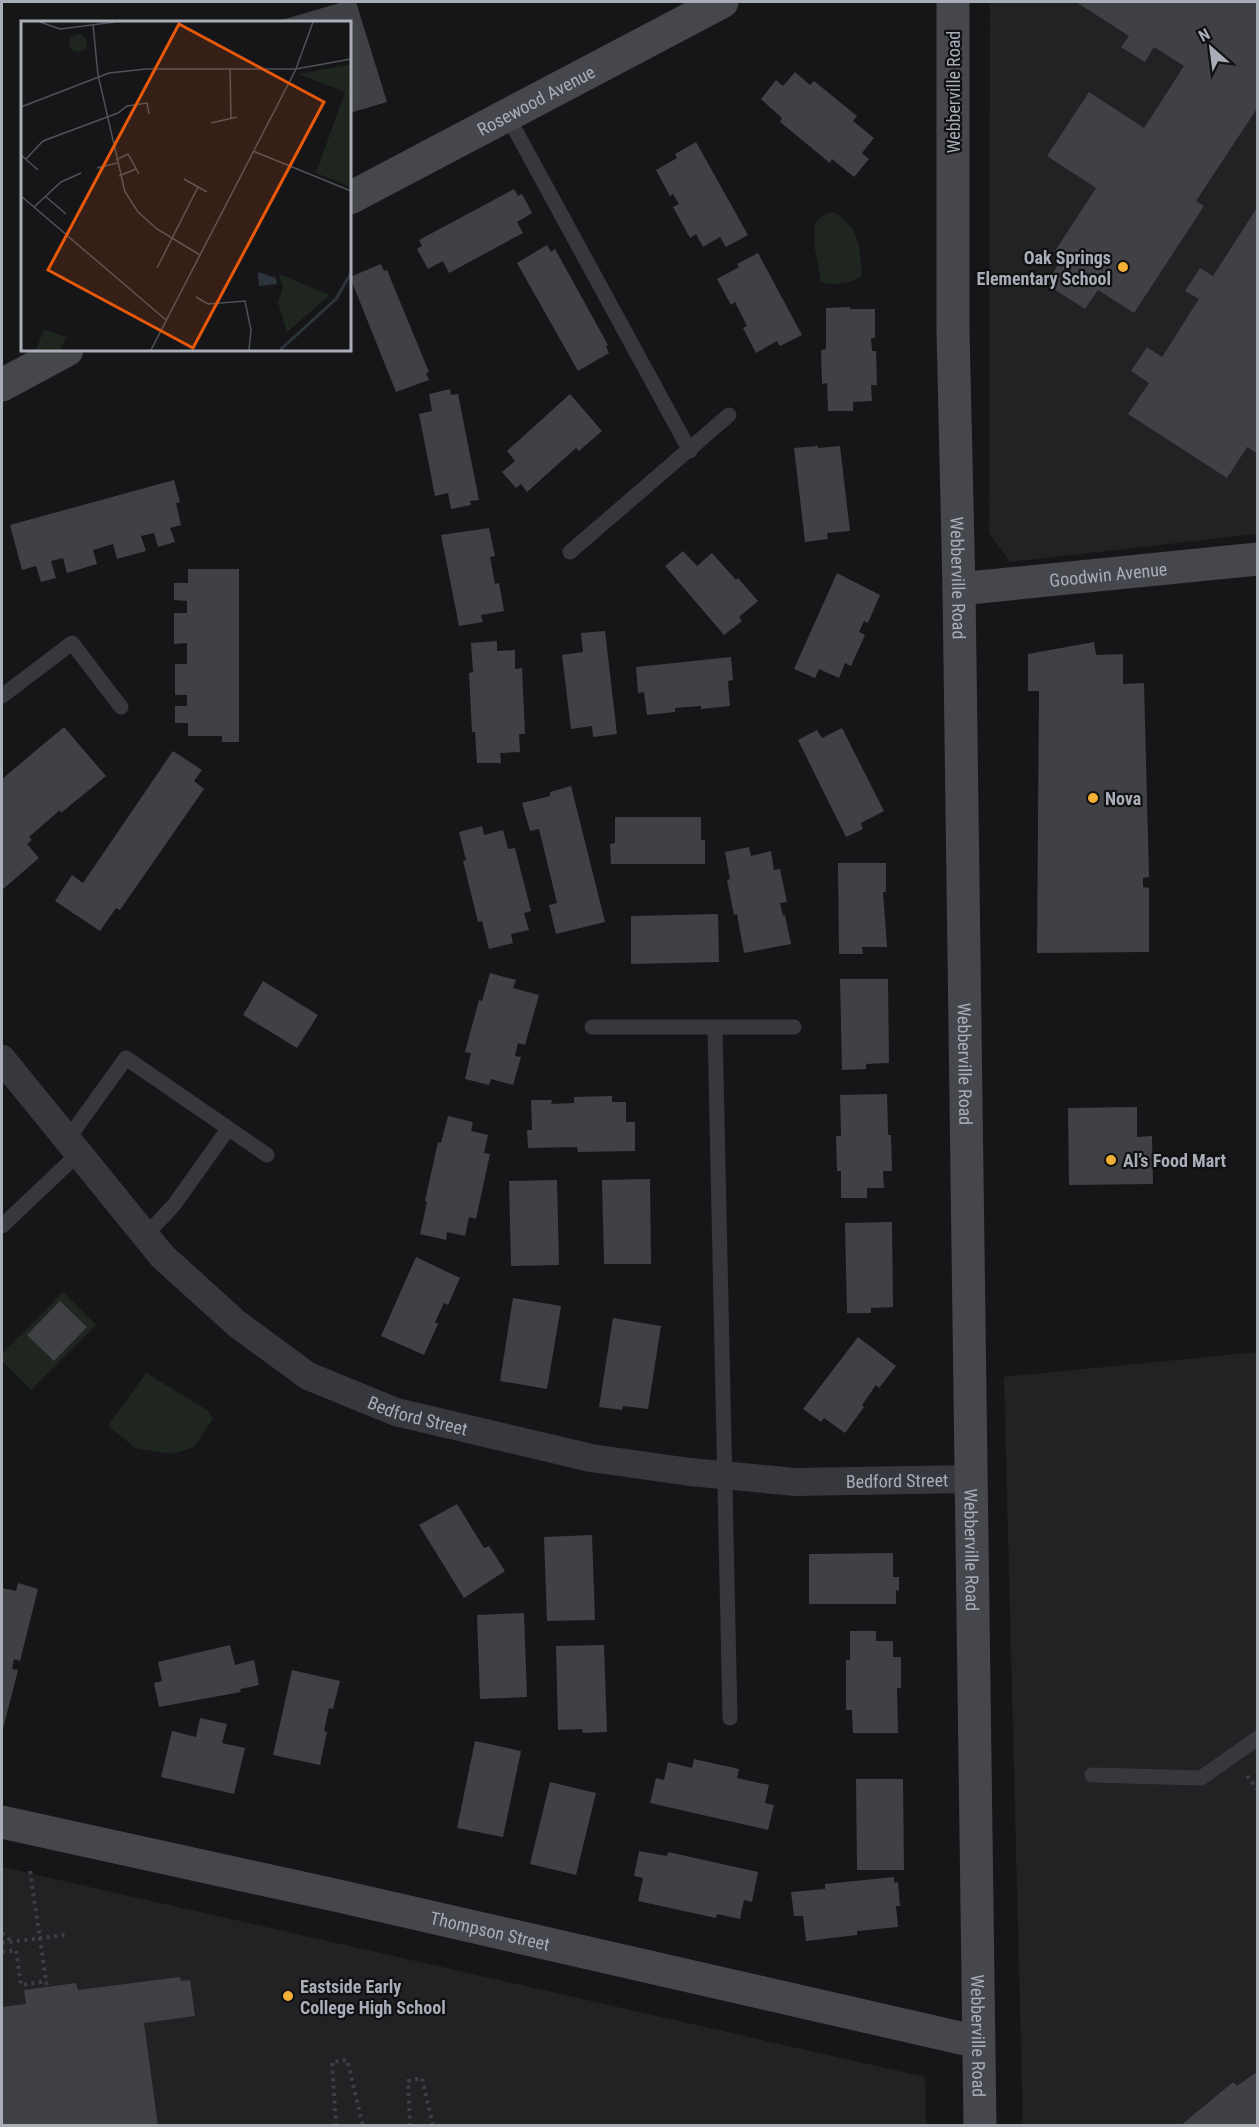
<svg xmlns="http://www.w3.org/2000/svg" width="1259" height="2127" font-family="'Roboto Condensed',sans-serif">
	<rect width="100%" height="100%" fill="#161618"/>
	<path fill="#222225" d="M990,2H1257V534L1010,562L989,533Z
		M1257,1352V2125H1023L1004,1377Z
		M2,1867L925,2077L926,2125L2,2126Z"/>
	<path fill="#1e261f" d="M834,212C861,229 859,247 862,276C851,283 834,286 821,282L814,244L815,222L826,214Z
		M63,1292L96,1325L31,1390L2,1361V1354Z
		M146,1373L207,1410L213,1419L194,1447L172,1454L135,1448L108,1426Z"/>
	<path fill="#404145" d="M343,2H356L387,102L350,113V22H275Z
		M1076,2H1258V107L1196,201L1204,206L1134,313L1098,290L1085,309L1046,284L1063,257L1055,251L1096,188L1047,156L1089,92L1144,128L1184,66L1154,47L1145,62L1121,47L1129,36Z
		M795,72L810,85L814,81L857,116L853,121L874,138L862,153L869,159L854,177L832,159L830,163L780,122L782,118L761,99L776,80L783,86Z
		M696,142L748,235L726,247L720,237L703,247L696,234L690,238L673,207L679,204L673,194L670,196L656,170L677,158L675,154Z
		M514,189L518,196L522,194L532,213L517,222L523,233L449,273L443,261L428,269L417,249L422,246L419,240Z
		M1258,206V454L1247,447L1227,478L1128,414L1149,383L1131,371L1147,347L1162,357L1199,299L1185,291L1200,268L1213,276Z
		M547,245L551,252L555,249L608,345L606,346L609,353L578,371L517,263Z
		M758,253L802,335L780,346L777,341L756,353L743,328L747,326L735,302L731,305L717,279L739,267L737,264Z
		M381,264L384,271L387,270L429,372L426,373L429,380L396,392L350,277Z
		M850,307V309H875V338H871L872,351H876L877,385H871L872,401L853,402V411H828L827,383L822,384L821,350L826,349V308Z
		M450,389L451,395L458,394L479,500L470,501L471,505L451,509L448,493L435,496L419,414L432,411L429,394Z
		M570,394L602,431L579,451L576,448L527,492L521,484L516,488L502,472L515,461L507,451Z
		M818,446V448L840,446L850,531L827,533L828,539L805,542L794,448Z
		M174,480L180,502L176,503L181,525L170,528L175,542L158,547L154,533L141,536L146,551L117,559L113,544L93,550L97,564L67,573L63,558L51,561L56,578L41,582L36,566L22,570L10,525Z
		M489,528L495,556L490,557L495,584L499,583L504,611L481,615L483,622L459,626L441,535Z
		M683,551L697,566L712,553L736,580L738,578L758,601L739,617L742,621L724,635L665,566Z
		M188,569H239V742H222V736H188V723H175V706H187V695H175V664H187V643L174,644V613H187V601L174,600V583H188Z
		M837,573L880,595L868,623L864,621L859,632L865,635L851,666L845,663L839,678L819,669L815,678L794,669Z
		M605,631L617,734L593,737L592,726L571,729L562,655L583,652L581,633Z
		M497,641V651L515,650V669L522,668L525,734H519L520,752L500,753L501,763H477L475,732H472L469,673L473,672L471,643Z
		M1094,642L1096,655L1123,654V684L1144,683L1149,877L1143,878V887L1149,888V952L1037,953L1039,691H1028V654Z
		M731,657L733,680L728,681L730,706L701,709V706L675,708V712L647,715L644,692L638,693L636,667Z
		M64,727L106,776L61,813L60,810L29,837L32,840L27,844L39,858L2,890V779Z
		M842,728L884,811L861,823L863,829L846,837L798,740L817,730L822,738Z
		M173,751L202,770L194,781L204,789L120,910L116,908L100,931L55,901L72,875L83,883Z
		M571,786L605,922L556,934L549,905L557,903L539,829L530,831L522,803L550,796V792Z
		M615,817H701V840H705V864H611L610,844L615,843Z
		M482,826L484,835L503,830L508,849L515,848L531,911L524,913L529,930L511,934L513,943L489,949L482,921L478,922L463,861L466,860L459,832Z
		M749,847L751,856L771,851L774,870L780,869L787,902L780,903L783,916L785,915L791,944L744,953L737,914L734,915L727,880L730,879L725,852Z
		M838,863H886V892H883L887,947H862L863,954H839Z
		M718,914L719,962L631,964V916Z
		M490,973L516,980L513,988L539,995L525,1045L518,1043L515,1056L521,1057L513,1085L491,1079L489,1085L465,1079L471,1053L465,1052L479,1000L482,1001Z
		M840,979H888L889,1063L866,1064V1069L842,1070Z
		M263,981L318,1015L297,1048L243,1015Z
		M887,1094L888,1135H891L892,1171H883L884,1188H867V1198H841V1171H837L836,1136H841L840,1095Z
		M612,1096V1102H626V1122H635V1151L578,1152L577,1147L528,1148L527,1130H532L531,1100H552L551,1104L574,1103V1097Z
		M1137,1107V1137L1152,1136L1153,1184L1069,1185L1068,1108Z
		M448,1116L473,1122L471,1131L488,1135L484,1153L490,1154L476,1219L469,1217L465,1236L447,1232L446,1240L420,1234L427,1202L425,1201L438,1142L441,1143Z
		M650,1179L651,1264H604L602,1180Z
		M557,1180L559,1265L511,1266L509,1181Z
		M892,1222L893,1307L871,1308V1313H847L845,1223Z
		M416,1257L460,1278L448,1305L444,1303L435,1322L438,1324L424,1355L381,1336Z
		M513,1298L561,1306L547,1389L500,1381Z
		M60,1301L87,1327L54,1361L27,1335Z
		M613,1318L661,1326L648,1409L623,1406L622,1410L599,1407Z
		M858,1337L896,1366L879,1388L876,1385L862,1405L864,1407L845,1433L824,1418L821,1422L803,1409Z
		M457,1504L484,1548L489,1546L505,1571L464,1598L419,1525Z
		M592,1535L595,1620L547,1621L544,1537Z
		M893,1553V1577H899V1591L896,1590V1604H809V1554Z
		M18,1583L38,1589L20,1661L14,1659L12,1669L18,1670L2,1733V1588L16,1591Z
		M524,1613L527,1697L480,1699L477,1615Z
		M850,1631H876V1641H893V1657H901V1688H897L898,1733H853L852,1710H846V1660H850Z
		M230,1645L235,1665L254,1660L259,1685L240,1689L241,1692L159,1707L154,1683L162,1681L158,1662Z
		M604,1645L607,1732L583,1733L582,1729L558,1730L556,1646Z
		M292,1670L340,1681L333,1709L329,1708L324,1731L327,1732L320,1765L273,1755Z
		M200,1718L227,1724L222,1743L245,1748L234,1794L161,1777L172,1731L196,1737Z
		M475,1741L521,1751L503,1837L457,1828Z
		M694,1759L739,1769L737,1778L769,1785L765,1803L774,1805L768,1830L650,1803L656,1778L664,1780L668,1762L692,1768Z
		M856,1779H903L904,1870H857Z
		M550,1782L596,1793L576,1875L530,1864Z
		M639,1851L667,1856L668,1852L758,1872L752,1902L744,1900L740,1919L717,1914L716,1918L638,1901L643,1878L634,1876Z
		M894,1877V1883L898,1882L900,1906H896L898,1927L857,1931V1935L806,1941L803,1916H794L791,1892L825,1889V1884Z
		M180,1977L181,1981L190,1980L195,2016L144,2023L158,2126H2V2007L26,2004L24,1990L76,1983L78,1990Z
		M1258,2071V2126H1180L1233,2082L1237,2086Z"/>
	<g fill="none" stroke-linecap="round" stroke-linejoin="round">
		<path stroke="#3d3f44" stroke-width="4" stroke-dasharray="3 4.5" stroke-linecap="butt" d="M1247,1776L1258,1790
			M30,1871L47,1987
			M2,1933L12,1942
			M2,1943L65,1935
			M2,1952L16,1950L21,1985L47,1981
			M336,2126L332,2062L347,2060L363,2126
			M410,2126L408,2081L422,2078L433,2126"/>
		<path stroke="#37383d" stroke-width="15" d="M507,115L690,451
			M570,552L729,415
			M2,696L72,643L121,707
			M592,1027H794
			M715,1028L730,1718
			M67,1140L126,1058L267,1155
			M2,1226L78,1154
			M145,1236L174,1205L228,1129
			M1092,1775L1201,1778L1258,1738"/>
		<path stroke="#37383d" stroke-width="28" id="s1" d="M2,1059L162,1256L237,1324L308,1376L396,1412L591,1458L690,1472L795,1482L970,1479"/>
		<g stroke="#45474d" stroke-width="33">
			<path id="s2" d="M953,2V330L959,589L980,2126"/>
			<path id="s3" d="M350,198L722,2"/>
			<path d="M2,385L67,350"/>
			<path id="s4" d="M959,589L1258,559"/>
			<path id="s5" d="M2,1822L339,1896L978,2042"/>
		</g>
	</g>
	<g fill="#f2b134" stroke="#111113" stroke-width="2">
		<circle cx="1123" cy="267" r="6"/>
		<circle cx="1093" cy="798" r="6"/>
		<circle cx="1111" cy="1160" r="6"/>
		<circle cx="288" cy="1996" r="6"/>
	</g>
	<g text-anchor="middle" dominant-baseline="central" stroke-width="4.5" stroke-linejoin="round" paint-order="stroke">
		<g font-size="18" fill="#a8adb8" stroke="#111113">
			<text transform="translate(953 92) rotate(-90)">Webberville Road</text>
			<text stroke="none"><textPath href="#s3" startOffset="210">Rosewood Avenue</textPath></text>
			<text stroke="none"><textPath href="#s4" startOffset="150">Goodwin Avenue</textPath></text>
			<text stroke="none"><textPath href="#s2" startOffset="576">Webberville Road</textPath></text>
			<text stroke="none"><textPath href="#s2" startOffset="1062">Webberville Road</textPath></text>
			<text stroke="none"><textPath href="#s1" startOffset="560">Bedford Street</textPath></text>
			<text stroke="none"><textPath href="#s1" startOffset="1046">Bedford Street</textPath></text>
			<text stroke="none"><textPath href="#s2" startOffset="1548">Webberville Road</textPath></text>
			<text stroke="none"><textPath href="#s5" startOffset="500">Thompson Street</textPath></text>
			<text stroke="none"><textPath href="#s2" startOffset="2034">Webberville Road</textPath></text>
		</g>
		<g font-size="18" font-weight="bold" fill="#a8adb8" stroke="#111113" text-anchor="start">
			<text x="1111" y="257" text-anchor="end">Oak Springs<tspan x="1111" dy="21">Elementary School</tspan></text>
			<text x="1105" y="798">Nova</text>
			<text x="1123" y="1160">Al’s Food Mart</text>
			<text x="300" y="1986">Eastside Early<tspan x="300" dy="21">College High School</tspan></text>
		</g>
	</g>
	<g transform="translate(21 21)">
		<rect width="330" height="330" fill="#161618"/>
		<path d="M48 22a9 9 0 1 1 18 0a9 9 0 1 1-18 0ZM330,43V166L295,152L324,71L278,53ZM258,253L309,274L266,311L257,281L262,266ZM23,308L45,316L40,329H15Z" fill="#1e261f"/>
		<path d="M237,251L255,257L256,263L238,265Z" fill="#2c353c"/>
		<path fill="none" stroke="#2c353c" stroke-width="3" d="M259,329L315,278L330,252"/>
		<path fill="none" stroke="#505258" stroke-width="1.5" d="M19,1L39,8L94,1M72,3L77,54L104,171L117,191L136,208L179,234M209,48L210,98M0,86L88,52L125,48H275L330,38M190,102L216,96M232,130L330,170M0,134L17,149M5,138L22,120L97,92L106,85L126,82L128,93M95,139L107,133L118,153M76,147L96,142M98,155L115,148M163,158L186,171M0,175L145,299M24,175L45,193M13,186L40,161L60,152M136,247L177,166M175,276L187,283L224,280L230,309L228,329M130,329L275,48L292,1"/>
		<path fill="#e8590c" fill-opacity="0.15" stroke="#e8590c" stroke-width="3" d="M158,3L303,81L172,327L27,249Z"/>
		<rect width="330" height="330" fill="none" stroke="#a8adb8" stroke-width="3"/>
	</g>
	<rect width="1259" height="2127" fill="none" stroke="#a8adb8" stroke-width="6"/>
	<g transform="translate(1211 48) rotate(332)" stroke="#111113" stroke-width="4.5" paint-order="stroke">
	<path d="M0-4.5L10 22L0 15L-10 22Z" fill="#a8adb8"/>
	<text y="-9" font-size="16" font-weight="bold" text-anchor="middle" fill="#a8adb8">N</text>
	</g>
</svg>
